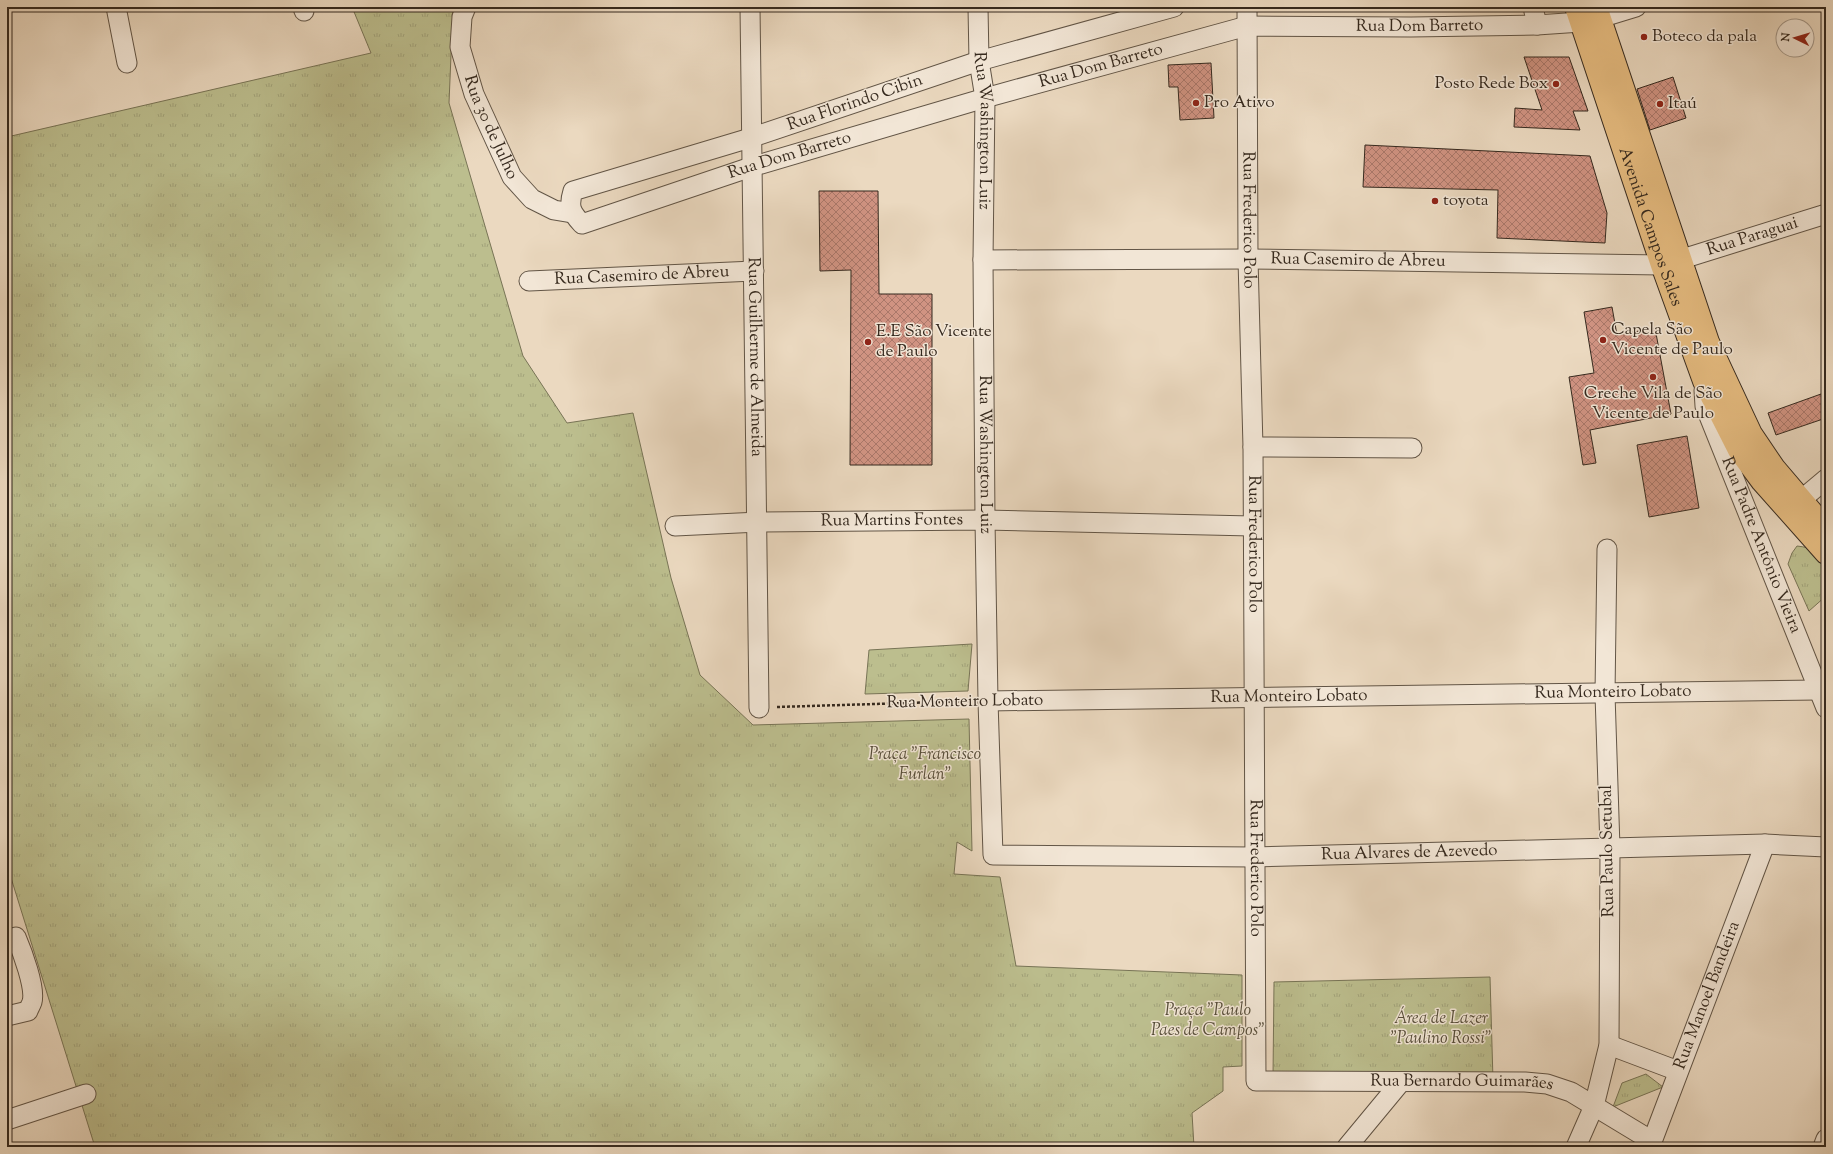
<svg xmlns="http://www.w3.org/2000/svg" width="1833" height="1154" font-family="'Sorts Mill Goudy',serif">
	<defs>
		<pattern id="park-tufts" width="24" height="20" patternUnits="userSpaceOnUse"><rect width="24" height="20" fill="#bcbe8e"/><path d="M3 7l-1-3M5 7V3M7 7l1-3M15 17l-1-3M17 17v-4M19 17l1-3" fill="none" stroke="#a2a37a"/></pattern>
		<pattern id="building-cross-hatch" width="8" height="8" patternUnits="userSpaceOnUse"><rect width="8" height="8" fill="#d09382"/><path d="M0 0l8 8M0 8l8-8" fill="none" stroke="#aa786a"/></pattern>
	</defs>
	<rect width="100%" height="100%" fill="#ebd9c0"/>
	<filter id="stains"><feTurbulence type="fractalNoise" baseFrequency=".005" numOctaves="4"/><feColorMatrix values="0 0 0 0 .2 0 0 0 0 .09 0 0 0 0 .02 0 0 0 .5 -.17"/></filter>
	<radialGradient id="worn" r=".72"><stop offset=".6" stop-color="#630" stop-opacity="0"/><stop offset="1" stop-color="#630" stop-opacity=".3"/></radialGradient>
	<path fill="url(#park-tufts)" stroke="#787456" d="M352,7H453L449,103L523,356L567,423L633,413L671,578L700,675L753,725L969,719L972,851L957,842L954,874L1000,877L1016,966L1242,975V1066L1223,1067V1091L1192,1113L1194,1147H95L7,865V137L371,53Z
		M1797,546C1829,549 1826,570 1826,596L1809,611L1788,564L1792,553Z
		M972,644L968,691L865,694L869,650Z
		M1490,977L1493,1080L1273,1077L1274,982Z
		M1646,1074L1663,1087L1613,1107L1622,1083Z"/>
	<path fill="url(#building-cross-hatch)" stroke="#35291e" d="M1524,57H1569L1588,111H1573L1580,130L1514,127L1515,108L1542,110Z
		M1211,63L1214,118L1180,120L1178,87H1169L1168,65Z
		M1673,77L1686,118L1650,130L1637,89Z
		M1365,145L1590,156L1607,213L1605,243L1497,238L1498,190L1363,187Z
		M819,191H878L879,294H932V465H850L851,270L820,271Z
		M1612,307L1617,335L1655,328L1671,414L1590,430L1596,463L1583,465L1569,377L1594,373L1584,312Z
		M1821,394L1826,409V418L1776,435L1768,413Z
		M1687,436L1699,508L1649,517L1637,445Z"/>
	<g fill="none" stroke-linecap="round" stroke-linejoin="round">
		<g stroke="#625546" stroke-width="21">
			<g id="minor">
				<path d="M116,7L127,63"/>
				<path d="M303,7L304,11"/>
				<path id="s1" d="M466,7L462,17L460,47L474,94L512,177L532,199L554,210L572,213"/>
				<path id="s2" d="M750,7C751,241 758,474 759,708"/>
				<path id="s3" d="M978,7L979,61L985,98L983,260L985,520L988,701L993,855L1254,857L1765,844L1826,847"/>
				<path id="s4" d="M1174,7L979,61L750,138L573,191C568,207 571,212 582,224L751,167L985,98L1247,26L1411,27L1537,25L1581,22L1600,18L1636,7"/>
				<path id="s5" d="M1247,7L1248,259L1253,447L1256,1081L1525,1082L1547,1084L1571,1092L1652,1141"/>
				<path d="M1533,7L1537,25"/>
				<path id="s6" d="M983,260L1248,259L1662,265"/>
				<path id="s7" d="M1679,260L1826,214"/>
				<path id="s8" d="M529,281L754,271"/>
				<path id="s9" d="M1704,390L1705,406L1826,708"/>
				<path d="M1253,447L1412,448"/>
				<path d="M1801,500L1826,479"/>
				<path id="s10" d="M675,526L759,522L985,520L1252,526"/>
				<path id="s11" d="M988,701L1818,690"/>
				<path d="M7,1016L28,1011C29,1008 31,1005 32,1002C36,988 22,951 16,937"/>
				<path d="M1609,1045L1678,1071"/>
				<path d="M7,1120L86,1094"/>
				<path d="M1347,1147L1400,1083"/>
				<path d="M1576,1147L1594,1106L1609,1045L1610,848L1605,694L1607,549"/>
				<path id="s12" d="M1650,1147L1765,844"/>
				<path d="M1823,1147L1826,1139"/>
			</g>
		</g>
		<g stroke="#35291e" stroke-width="24">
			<g id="major">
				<path id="s13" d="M1576,7L1662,265L1704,381L1739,450L1762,481L1826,553"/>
				<path d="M1596,7L1708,342L1751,434L1774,468L1826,529"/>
			</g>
		</g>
		<path stroke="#35291e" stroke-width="2.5" stroke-dasharray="3 2" stroke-linecap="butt" d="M777,707L972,701"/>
		<use href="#minor" stroke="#f2e6d6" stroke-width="19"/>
		<use href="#major" stroke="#e6bc80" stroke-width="22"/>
	</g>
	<g fill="#8f2418" stroke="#f2e6d6" stroke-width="1.5">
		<circle cx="1644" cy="37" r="4"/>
		<circle cx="1556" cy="84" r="4"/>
		<circle cx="1196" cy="103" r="4"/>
		<circle cx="1660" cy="104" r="4"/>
		<circle cx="1435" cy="201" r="4"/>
		<circle cx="1603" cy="340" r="4"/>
		<circle cx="868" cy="342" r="4"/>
		<circle cx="1653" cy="377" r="4"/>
	</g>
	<g text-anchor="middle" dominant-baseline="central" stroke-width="3" stroke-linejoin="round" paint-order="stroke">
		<g font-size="17" fill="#35291e" stroke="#f2e6d6">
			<text stroke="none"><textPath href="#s4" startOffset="1532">Rua Dom Barreto</textPath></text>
			<text stroke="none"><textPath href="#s4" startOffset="1208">Rua Dom Barreto</textPath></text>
			<text transform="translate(855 103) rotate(-19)">Rua Florindo Cibin</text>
			<text stroke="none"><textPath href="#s1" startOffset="127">Rua 30 de Julho</textPath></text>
			<text stroke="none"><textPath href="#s3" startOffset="124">Rua Washington Luiz</textPath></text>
			<text stroke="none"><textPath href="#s4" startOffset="884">Rua Dom Barreto</textPath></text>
			<text stroke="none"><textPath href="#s5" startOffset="213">Rua Frederico Polo</textPath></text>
			<text stroke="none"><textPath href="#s13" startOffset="232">Avenida Campos Sales</textPath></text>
			<text stroke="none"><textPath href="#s7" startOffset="77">Rua Paraguai</textPath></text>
			<text stroke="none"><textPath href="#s6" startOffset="375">Rua Casemiro de Abreu</textPath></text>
			<text stroke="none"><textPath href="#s8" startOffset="113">Rua Casemiro de Abreu</textPath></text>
			<text stroke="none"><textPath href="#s2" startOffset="350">Rua Guilherme de Almeida</textPath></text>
			<text stroke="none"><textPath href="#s3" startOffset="448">Rua Washington Luiz</textPath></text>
			<text stroke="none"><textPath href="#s10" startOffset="217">Rua Martins Fontes</textPath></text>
			<text stroke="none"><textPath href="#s5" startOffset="537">Rua Frederico Polo</textPath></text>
			<text stroke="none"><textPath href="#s9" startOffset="166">Rua Padre Antônio Vieira</textPath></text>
			<text stroke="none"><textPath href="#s11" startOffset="625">Rua Monteiro Lobato</textPath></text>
			<text stroke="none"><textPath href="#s11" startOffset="301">Rua Monteiro Lobato</textPath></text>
			<text transform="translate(965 702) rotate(-1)">Rua Monteiro Lobato</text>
			<text transform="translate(1608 851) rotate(-91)">Rua Paulo Setubal</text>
			<text stroke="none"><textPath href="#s3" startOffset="1265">Rua Alvares de Azevedo</textPath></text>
			<text stroke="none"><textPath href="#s5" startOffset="861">Rua Frederico Polo</textPath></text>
			<text stroke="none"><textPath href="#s12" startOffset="162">Rua Manoel Bandeira</textPath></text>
			<text stroke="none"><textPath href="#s5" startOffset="1280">Rua Bernardo Guimarães</textPath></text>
		</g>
		<g font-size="17" fill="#35291e" stroke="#f2e6d6" text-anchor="start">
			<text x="1652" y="37">Boteco da pala</text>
			<text x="1548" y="84" text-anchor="end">Posto Rede Box</text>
			<text x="1204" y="103">Pro Ativo</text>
			<text x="1668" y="104">Itaú</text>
			<text x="1443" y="201">toyota</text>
			<text x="1611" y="330">Capela São<tspan x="1611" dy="20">Vicente de Paulo</tspan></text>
			<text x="876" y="332">E.E São Vicente<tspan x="876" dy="20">de Paulo</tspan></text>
			<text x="1653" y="394" text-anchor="middle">Creche Vila de São<tspan x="1653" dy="20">Vicente de Paulo</tspan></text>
		</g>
		<g font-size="17" font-style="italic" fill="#574e3a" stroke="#f2e6d6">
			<text x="925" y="755">Praça "Francisco<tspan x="925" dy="20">Furlan"</tspan></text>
			<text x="1208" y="1011">Praça "Paulo<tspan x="1208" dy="20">Paes de Campos"</tspan></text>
			<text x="1441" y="1019">Área de Lazer<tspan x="1441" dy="20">"Paulino Rossi"</tspan></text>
		</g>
	</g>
	<rect width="1833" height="1154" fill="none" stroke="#ebd9c0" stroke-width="24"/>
	<rect x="8" y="8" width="1817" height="1138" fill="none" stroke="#35291e" stroke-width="2"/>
	<rect x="12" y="12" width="1809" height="1130" fill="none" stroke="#35291e"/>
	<g transform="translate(1795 38) rotate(275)"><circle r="19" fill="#f2e6d6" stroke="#a69a8c"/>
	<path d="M0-3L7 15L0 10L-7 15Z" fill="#8f2418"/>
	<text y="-6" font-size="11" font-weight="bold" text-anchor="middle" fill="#35291e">N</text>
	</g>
	<rect width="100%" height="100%" filter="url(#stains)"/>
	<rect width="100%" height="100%" fill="url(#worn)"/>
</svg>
